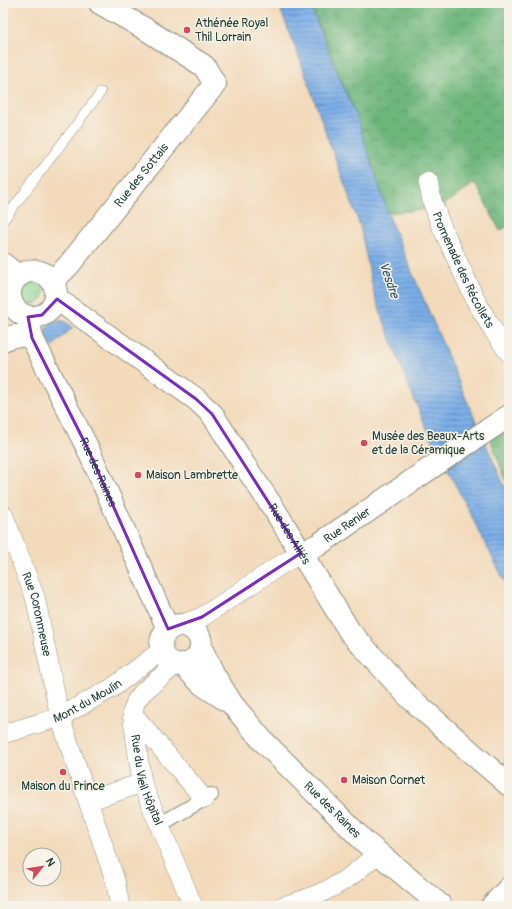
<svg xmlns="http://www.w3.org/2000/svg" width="512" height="909" font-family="Pangolin,sans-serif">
	<defs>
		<pattern id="grass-tufts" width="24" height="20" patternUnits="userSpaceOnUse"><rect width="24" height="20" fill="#89d592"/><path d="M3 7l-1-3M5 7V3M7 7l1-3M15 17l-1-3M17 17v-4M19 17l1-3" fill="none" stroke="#6fae78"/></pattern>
		<pattern id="forest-crowns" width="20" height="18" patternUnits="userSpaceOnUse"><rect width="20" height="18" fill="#6eb67c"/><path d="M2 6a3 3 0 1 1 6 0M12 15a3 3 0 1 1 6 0" fill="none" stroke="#5a9566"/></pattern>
		<pattern id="water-rules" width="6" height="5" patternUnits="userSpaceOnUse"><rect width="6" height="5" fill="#7caee8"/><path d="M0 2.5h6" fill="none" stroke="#658fbd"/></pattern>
	</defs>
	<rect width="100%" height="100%" fill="#f7f3e8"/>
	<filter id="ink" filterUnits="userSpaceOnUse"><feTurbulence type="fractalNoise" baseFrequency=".025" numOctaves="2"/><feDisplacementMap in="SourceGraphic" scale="8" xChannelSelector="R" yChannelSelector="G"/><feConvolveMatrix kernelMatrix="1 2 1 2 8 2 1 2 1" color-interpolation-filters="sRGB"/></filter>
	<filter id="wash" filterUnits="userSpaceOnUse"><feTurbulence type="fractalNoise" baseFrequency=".012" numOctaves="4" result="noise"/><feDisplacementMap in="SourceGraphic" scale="16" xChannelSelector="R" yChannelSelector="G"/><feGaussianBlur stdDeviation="0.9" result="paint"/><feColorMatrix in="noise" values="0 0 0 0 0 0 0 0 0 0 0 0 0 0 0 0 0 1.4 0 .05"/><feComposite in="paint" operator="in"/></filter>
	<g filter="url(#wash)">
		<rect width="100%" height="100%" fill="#f3dabb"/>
		<path fill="url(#grass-tufts)" stroke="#548963" d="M22 293a11 11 0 1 1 22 0a11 11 0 1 1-22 0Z"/>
		<path fill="url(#forest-crowns)" stroke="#467a58" d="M310,3H509V225L500,231L475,183L440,208L388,213L357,118Z
			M509,425V489L489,436Z"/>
		<path fill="url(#water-rules)" stroke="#4e768e" d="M278,3H309L333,63L357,118L388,213L393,227L467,401L509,496V590L426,427L409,387L374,294L360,226L326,133L301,62Z
			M60,320L66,322L73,327L51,348C43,334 42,323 60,320Z"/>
	</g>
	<g filter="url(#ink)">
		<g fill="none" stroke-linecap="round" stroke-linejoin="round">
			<g stroke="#898c78" stroke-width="10">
				<path id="service" d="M3,221L101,92"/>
			</g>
			<g stroke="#898c78" stroke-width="16">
				<path id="pedestrian" d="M159,825L211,795"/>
			</g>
			<g stroke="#898c78" stroke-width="20">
				<g id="minor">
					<path id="s1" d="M428,182L432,201L440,223L476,301L493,330L509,353"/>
					<path id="s2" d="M3,514L35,597L60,717L88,801L115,880L120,906"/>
					<path d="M180,625L202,617L279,566L301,553"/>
					<path id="s3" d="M176,664L143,692L136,701L132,713L142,783L193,906"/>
					<path d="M132,713L204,799"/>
					<path id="s4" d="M3,734L60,717L112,688L162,650"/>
					<path d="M88,801L142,783"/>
					<path d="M283,906C306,900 329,891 349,877C359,870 368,861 378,854"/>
				</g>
			</g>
			<g stroke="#898c78" stroke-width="24">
				<g id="tertiary">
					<path d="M3,264L18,276"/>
					<circle cx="33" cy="294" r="23"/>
					<path id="s5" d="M53,281L68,266L215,84L204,66L147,30L100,3"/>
					<path id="s6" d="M57,299L196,399L212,414L223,431L245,466L274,509L350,632L409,697L466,748L509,785"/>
					<path id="s7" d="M28,317L32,338L87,447L168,629"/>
					<path d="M3,340C13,335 21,334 32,338"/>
					<path id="s8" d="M301,553L318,545L435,465L509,416"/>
					<circle cx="181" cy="645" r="20"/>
					<path id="s9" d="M201,648L214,675L232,704L262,740L365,842L441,906"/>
					<path d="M182,664L202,684L226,700"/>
					<path d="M492,906L509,888"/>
				</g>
			</g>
			<use href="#service" stroke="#fff" stroke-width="9"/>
			<use href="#pedestrian" stroke="#fff" stroke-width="14"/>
			<use href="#minor" stroke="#fff" stroke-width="19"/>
			<use href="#tertiary" stroke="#fff" stroke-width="22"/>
		</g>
	</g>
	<path fill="none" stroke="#7b2cbf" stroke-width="3" stroke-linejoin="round" d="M57,299L196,399L212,414L301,553L202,617L168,629L87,447L32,338L28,317L42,315Z"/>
	<g fill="#d1495b" stroke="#f7f3e8" stroke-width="1.5">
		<circle cx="187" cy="30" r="4"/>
		<circle cx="364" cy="443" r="4"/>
		<circle cx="138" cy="475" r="4"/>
		<circle cx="63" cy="772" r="4"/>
		<circle cx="344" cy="780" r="4"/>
	</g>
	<g text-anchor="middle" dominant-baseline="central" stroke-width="3" stroke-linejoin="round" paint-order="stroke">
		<g font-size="12" fill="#1f3d34" stroke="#f7f3e8" text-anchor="start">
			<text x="195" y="23">Athénée Royal<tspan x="195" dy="14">Thil Lorrain</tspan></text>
			<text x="372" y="436">Musée des Beaux-Arts<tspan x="372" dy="14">et de la Céramique</tspan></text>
			<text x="146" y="475">Maison Lambrette</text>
			<text x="352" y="780">Maison Cornet</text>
			<text x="63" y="786" text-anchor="middle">Maison du Prince</text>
		</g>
		<g font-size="12" fill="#1f3d34" stroke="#f7f3e8">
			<text stroke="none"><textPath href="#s5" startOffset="138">Rue des Sottais</textPath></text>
			<text stroke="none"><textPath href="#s1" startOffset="95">Promenade des Récollets</textPath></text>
			<text stroke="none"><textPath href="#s7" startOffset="171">Rue des Raines</textPath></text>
			<text stroke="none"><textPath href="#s8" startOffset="54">Rue Renier</textPath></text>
			<text stroke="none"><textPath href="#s6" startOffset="336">Rue des Alliés</textPath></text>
			<text stroke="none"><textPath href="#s2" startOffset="106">Rue Coronmeuse</textPath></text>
			<text stroke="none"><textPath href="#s4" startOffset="91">Mont du Moulin</textPath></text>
			<text stroke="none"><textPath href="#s3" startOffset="136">Rue du Vieil Hôpital</textPath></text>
			<text stroke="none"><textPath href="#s9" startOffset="210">Rue des Raines</textPath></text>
		</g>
		<g font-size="13" font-style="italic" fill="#365961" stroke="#f7f3e8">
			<text transform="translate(389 280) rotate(71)">Vesdre</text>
		</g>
	</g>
	<rect width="512" height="909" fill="none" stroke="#f7f3e8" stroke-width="16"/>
	<g transform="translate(42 867) rotate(60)"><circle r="19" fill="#f7f3e8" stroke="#a1aaa0"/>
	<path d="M0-3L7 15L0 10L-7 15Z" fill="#d1495b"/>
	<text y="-6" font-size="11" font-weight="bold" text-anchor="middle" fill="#1f3d34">N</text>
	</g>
</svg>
